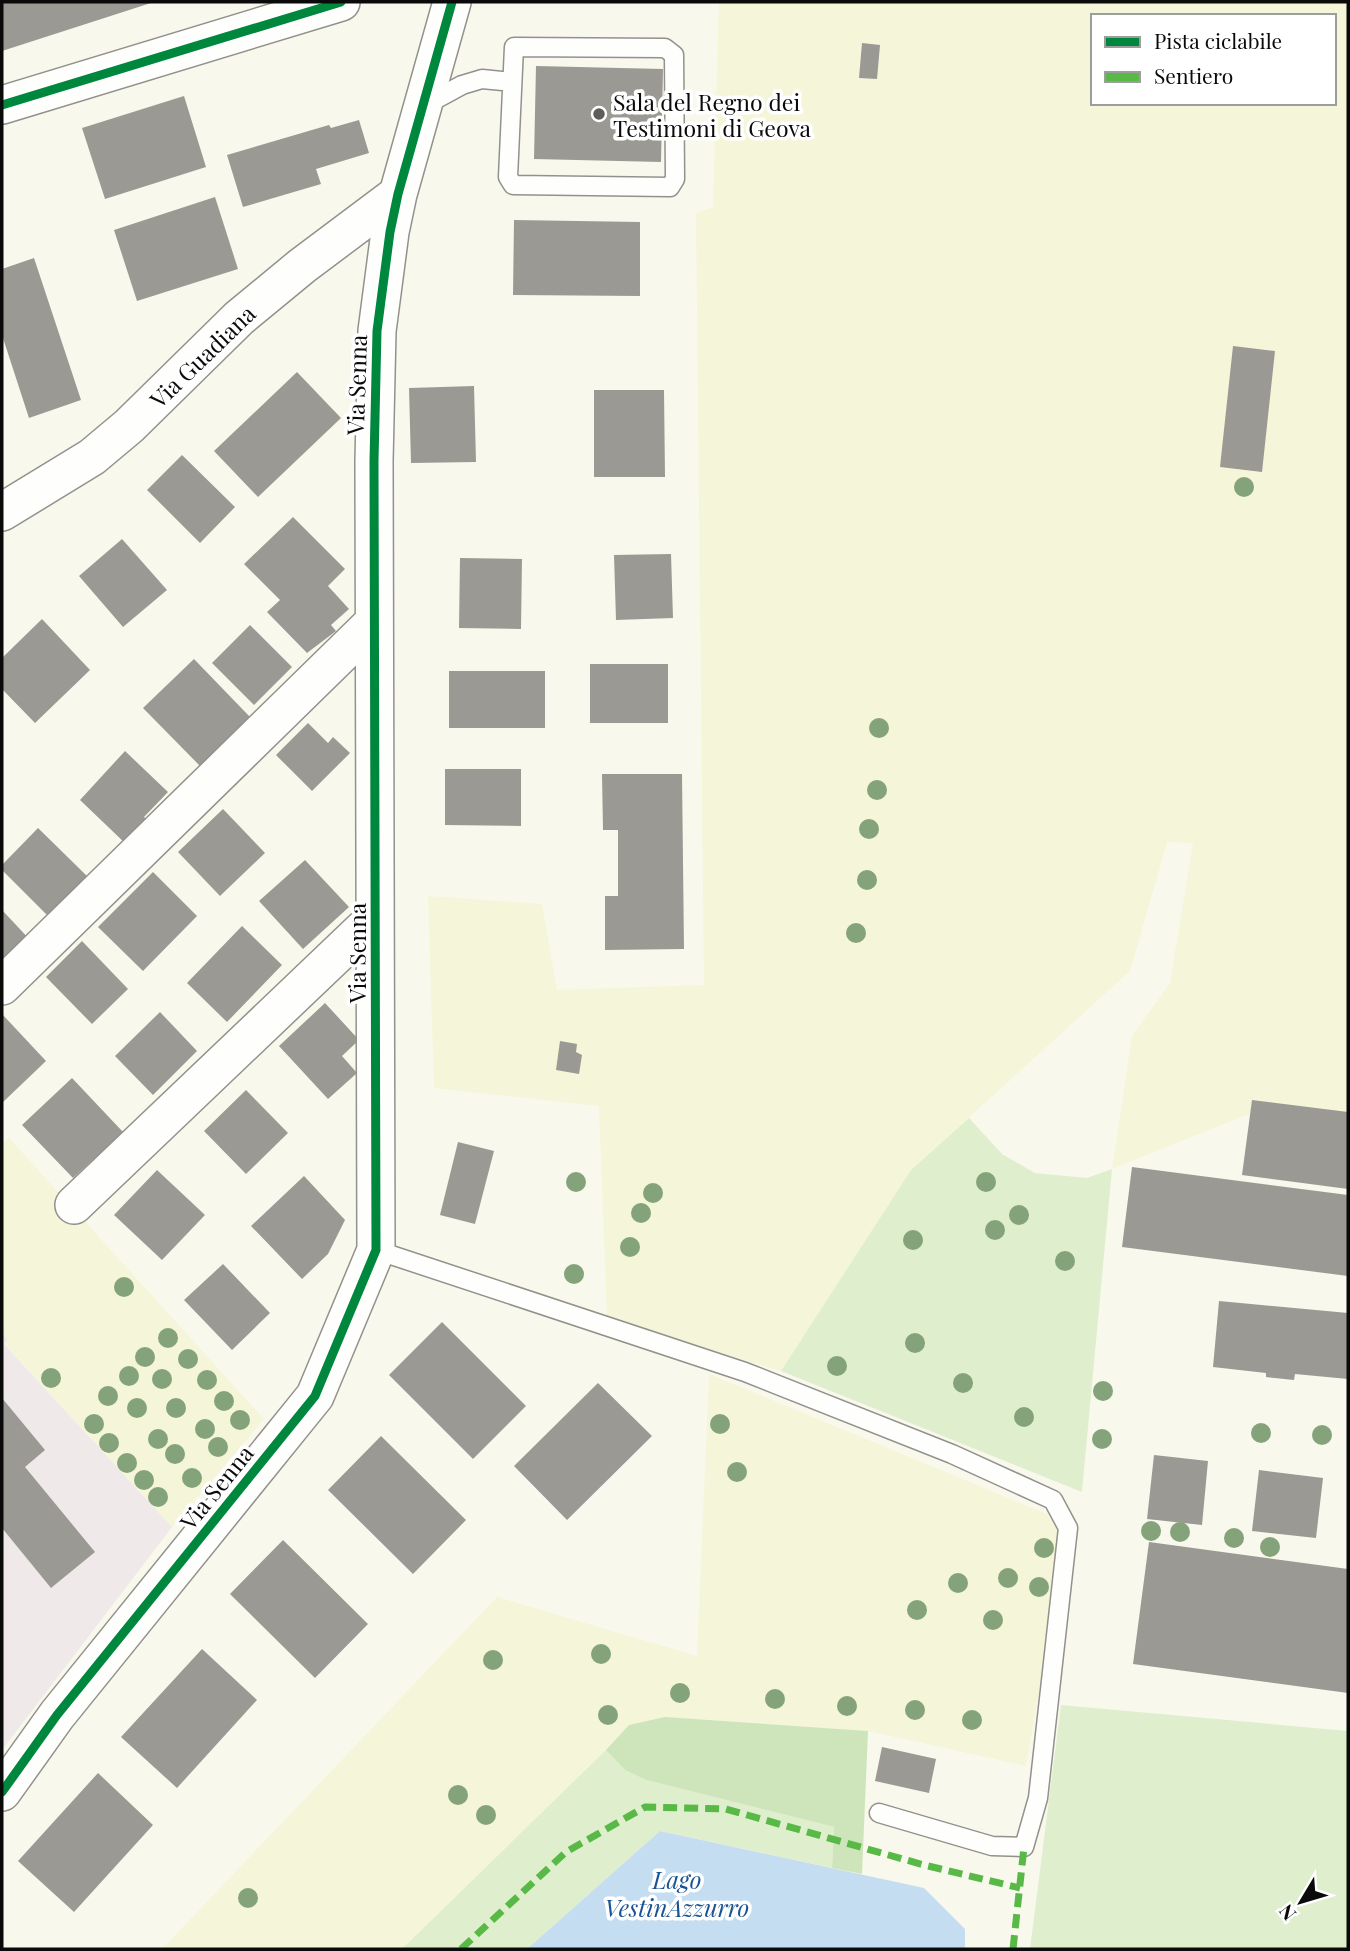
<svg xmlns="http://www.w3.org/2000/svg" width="1350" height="1951" font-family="'Playfair Display',serif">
	<rect width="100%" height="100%" fill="#f9f8ec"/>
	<path fill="#f0e9ea" d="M2,1332L8,1340L4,1344L172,1527L2,1750Z"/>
	<path fill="#f5f5d9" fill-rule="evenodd" d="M719,2H1348V1124L1246,1115L1112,1169L1132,1036L1170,983L1193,843L1167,842L1130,971L911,1170L781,1371L607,1318L599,1106L434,1088L428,896L542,904L557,990L704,985L696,213L713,207ZM1093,16H1334V103H1093Z
		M9,1138L264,1419L172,1527L4,1343L8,1340L2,1332V1144Z
		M709,1374L1047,1514L1065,1539L1026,1766L868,1731L665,1717L581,1776L402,1949H162L497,1597L697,1656Z"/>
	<path fill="#dfeecd" d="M969,1118L1002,1154L1035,1173L1087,1178L1112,1169L1082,1492L781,1371L911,1170Z
		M1061,1705L1348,1731V1949H1030Z
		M606,1750L625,1770L646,1780L834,1827L832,1868L660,1831L527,1949H402Z"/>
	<path fill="#cee5bc" d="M665,1717L868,1731L862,1874L832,1868L834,1827L646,1780L625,1770L606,1750L629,1725Z"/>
	<path fill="#c5ddf1" d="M660,1831L924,1888L965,1929V1949H527Z"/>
	<path fill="#9b9993" d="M2,2H154L2,51Z
		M862,43L880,45L877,79L859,78Z
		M536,66L663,69L661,162L534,159Z
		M184,96L206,167L105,199L82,128Z
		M359,120L369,153L316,169L321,184L243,207L227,155L329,125L331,128Z
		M215,197L238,269L137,301L114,230Z
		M514,220L640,222V296L513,295Z
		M34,258L81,400L29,418L2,335V269Z
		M1233,346L1275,351L1262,472L1220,467Z
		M297,372L341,418L258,497L214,451Z
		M474,386L476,462L411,463L409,388Z
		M594,390H664L665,477H594Z
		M182,455L235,507L200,543L147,490Z
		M293,517L345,569L328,586L349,609L331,625L336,631L307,653L267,612L280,600L244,564Z
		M122,539L167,590L123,627L79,576Z
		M671,554L673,618L616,620L614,555Z
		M460,558L522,559L521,629L459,628Z
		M42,619L90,670L35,723L2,689V658Z
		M250,625L292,667L254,705L212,663Z
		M194,659L250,717L200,766L143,708Z
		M590,664H668V723H590Z
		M449,671H545V728H449Z
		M308,723L328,743L333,737L350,753L312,791L276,755Z
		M125,751L168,792L144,817L149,822L127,845L80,800Z
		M445,769H521V826L445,825Z
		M602,774H682L684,949L605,950V896H618V830H603Z
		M223,809L265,853L220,896L178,852Z
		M38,828L89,878L50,918L2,870V865Z
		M305,860L349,907L303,949L259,901Z
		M153,872L197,916L143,971L98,927Z
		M2,910L32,942L2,971Z
		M242,926L282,965L227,1022L187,983Z
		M82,941L128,989L92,1024L46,977Z
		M325,1003L359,1040L342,1056L357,1073L328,1099L279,1046Z
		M160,1012L197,1051L153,1095L115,1056Z
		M2,1014L46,1061L2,1103Z
		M560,1041L577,1044L576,1052L582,1055L579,1074L556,1070Z
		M72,1078L123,1132L73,1178L22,1125Z
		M246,1090L288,1133L246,1174L204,1131Z
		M1252,1100L1348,1112V1189L1242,1175Z
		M458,1142L494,1151L475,1224L440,1215Z
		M1132,1167L1348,1195V1276L1122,1247Z
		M157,1170L205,1215L162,1260L114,1215Z
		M304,1176L345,1220L328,1254L302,1279L251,1226Z
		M223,1264L270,1313L232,1350L184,1300Z
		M1219,1301L1348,1313V1379L1295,1374L1294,1380L1266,1377V1373L1213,1367Z
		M442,1322L526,1406L473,1459L389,1375Z
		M598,1383L652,1436L567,1520L514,1466Z
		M2,1398L45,1450L25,1467L95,1552L51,1588L2,1528Z
		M381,1436L466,1520L413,1574L328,1490Z
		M1154,1455L1208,1461L1202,1525L1147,1519Z
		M1259,1470L1323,1478L1316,1538L1252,1531Z
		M283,1540L368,1624L315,1678L230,1594Z
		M1149,1542L1348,1569V1693L1133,1664Z
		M202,1649L257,1700L177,1788L121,1737Z
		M882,1747L936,1759L929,1793L875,1781Z
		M98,1773L153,1825L74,1912L18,1861Z"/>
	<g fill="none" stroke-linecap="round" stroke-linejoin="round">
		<g stroke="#92918c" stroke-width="21">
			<path id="lane" d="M514,47L665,48L674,55L675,179L670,187L513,185L508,177Z
				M427,104L462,85L482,79L512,82
				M376,1250L745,1372L952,1454L1053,1500L1068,1528L1038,1798L1024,1847L992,1846L879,1813"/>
		</g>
		<g stroke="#92918c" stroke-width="40">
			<path id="street" d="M2,105L341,2
				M2,512L92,457L129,426L239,318L302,266L398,194
				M2,986L374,622
				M74,1205L375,918
				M2,1792L57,1715L315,1396L376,1250L374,461L377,331L390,232L398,194L452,2"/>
		</g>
		<use href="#lane" stroke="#fefefc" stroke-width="18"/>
		<use href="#street" stroke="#fefefc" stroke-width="37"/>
		<path stroke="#58b947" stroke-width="7" stroke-dasharray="14 7" stroke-linecap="butt" d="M461,1949L566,1852L645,1807L726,1809L924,1865L1020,1888
			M1013,1949L1024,1847"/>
		<g stroke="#fff" stroke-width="13">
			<path id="cycleway" d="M2,105L341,2
				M2,1792L57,1715L315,1396L376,1250L374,461L377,331L390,232L398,194L452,2"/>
		</g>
		<use href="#cycleway" stroke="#00873e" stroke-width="9"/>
	</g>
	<g fill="#84a37b">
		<circle cx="1244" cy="487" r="10"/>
		<circle cx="879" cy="728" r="10"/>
		<circle cx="877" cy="790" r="10"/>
		<circle cx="869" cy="829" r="10"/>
		<circle cx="867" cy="880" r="10"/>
		<circle cx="856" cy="933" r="10"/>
		<circle cx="576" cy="1182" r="10"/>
		<circle cx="986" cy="1182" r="10"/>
		<circle cx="653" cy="1193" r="10"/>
		<circle cx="641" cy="1213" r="10"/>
		<circle cx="1019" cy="1215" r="10"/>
		<circle cx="995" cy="1230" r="10"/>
		<circle cx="913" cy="1240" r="10"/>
		<circle cx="630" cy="1247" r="10"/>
		<circle cx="1065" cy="1261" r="10"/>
		<circle cx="574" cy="1274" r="10"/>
		<circle cx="124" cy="1287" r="10"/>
		<circle cx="168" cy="1338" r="10"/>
		<circle cx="915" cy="1343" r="10"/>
		<circle cx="145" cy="1357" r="10"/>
		<circle cx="188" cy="1359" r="10"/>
		<circle cx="837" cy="1366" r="10"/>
		<circle cx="129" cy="1376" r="10"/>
		<circle cx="51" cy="1378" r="10"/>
		<circle cx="162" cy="1379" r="10"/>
		<circle cx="207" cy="1380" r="10"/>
		<circle cx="963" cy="1383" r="10"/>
		<circle cx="1103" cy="1391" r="10"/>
		<circle cx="108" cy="1396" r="10"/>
		<circle cx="224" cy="1401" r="10"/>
		<circle cx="137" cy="1408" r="10"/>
		<circle cx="176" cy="1408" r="10"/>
		<circle cx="1024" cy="1417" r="10"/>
		<circle cx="240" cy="1420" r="10"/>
		<circle cx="94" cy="1424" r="10"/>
		<circle cx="720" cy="1424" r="10"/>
		<circle cx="205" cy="1429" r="10"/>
		<circle cx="1261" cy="1433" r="10"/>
		<circle cx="1322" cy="1435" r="10"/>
		<circle cx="158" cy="1439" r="10"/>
		<circle cx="1102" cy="1439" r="10"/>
		<circle cx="109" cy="1443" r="10"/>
		<circle cx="218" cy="1447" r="10"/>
		<circle cx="175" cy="1454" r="10"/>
		<circle cx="127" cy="1463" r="10"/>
		<circle cx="737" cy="1472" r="10"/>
		<circle cx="192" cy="1478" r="10"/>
		<circle cx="144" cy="1480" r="10"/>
		<circle cx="158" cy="1497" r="10"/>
		<circle cx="1151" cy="1531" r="10"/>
		<circle cx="1180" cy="1532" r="10"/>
		<circle cx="1234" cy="1538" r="10"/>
		<circle cx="1270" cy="1547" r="10"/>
		<circle cx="1044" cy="1548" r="10"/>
		<circle cx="1008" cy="1578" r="10"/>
		<circle cx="958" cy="1583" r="10"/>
		<circle cx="1039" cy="1587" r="10"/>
		<circle cx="917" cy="1610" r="10"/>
		<circle cx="993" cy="1620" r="10"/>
		<circle cx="601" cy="1654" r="10"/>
		<circle cx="493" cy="1660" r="10"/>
		<circle cx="680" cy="1693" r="10"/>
		<circle cx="775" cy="1699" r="10"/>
		<circle cx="847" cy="1706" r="10"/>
		<circle cx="915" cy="1710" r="10"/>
		<circle cx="608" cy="1715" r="10"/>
		<circle cx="972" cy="1720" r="10"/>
		<circle cx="458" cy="1795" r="10"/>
		<circle cx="486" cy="1815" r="10"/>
		<circle cx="248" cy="1898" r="10"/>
	</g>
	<circle fill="#5e5d59" stroke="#fff" stroke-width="2.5" cx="599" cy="114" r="7"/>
	<g text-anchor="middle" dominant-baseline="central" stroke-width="7" stroke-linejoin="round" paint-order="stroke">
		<g font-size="23" fill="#0a0a0a" stroke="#fff" text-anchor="start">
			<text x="613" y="101">Sala del Regno dei<tspan x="613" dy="26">Testimoni di Geova</tspan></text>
		</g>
		<g font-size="23" fill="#0a0a0a" stroke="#fff">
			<text transform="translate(202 356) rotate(-44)">Via Guadiana</text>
			<text transform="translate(356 385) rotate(-88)">Via Senna</text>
			<text transform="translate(356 953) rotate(-90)">Via Senna</text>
			<text transform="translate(216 1487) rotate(-51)">Via Senna</text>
		</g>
		<g font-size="24" font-style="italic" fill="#1a5394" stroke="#fff">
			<text x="677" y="1879">Lago<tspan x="677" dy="28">VestinAzzurro</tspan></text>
		</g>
	</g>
	<rect width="1350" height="1951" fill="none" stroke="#0a0a0a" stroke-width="7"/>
	<rect x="1091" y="14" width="245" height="91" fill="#ffffff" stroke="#9d9d9d" stroke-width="2"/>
	<rect x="1105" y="37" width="35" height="10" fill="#00873e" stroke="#9d9d9d" stroke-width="2"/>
	<text x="1154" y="49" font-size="21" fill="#0a0a0a">Pista ciclabile</text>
	<rect x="1105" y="72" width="35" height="10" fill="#58b947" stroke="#9d9d9d" stroke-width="2"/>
	<text x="1154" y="84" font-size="21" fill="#0a0a0a">Sentiero</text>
	<g transform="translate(1301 1902) rotate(232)" stroke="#ffffff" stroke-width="5" paint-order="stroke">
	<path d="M0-5L12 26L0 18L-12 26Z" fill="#0a0a0a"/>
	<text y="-10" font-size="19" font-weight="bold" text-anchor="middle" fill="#0a0a0a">N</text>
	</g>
</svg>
